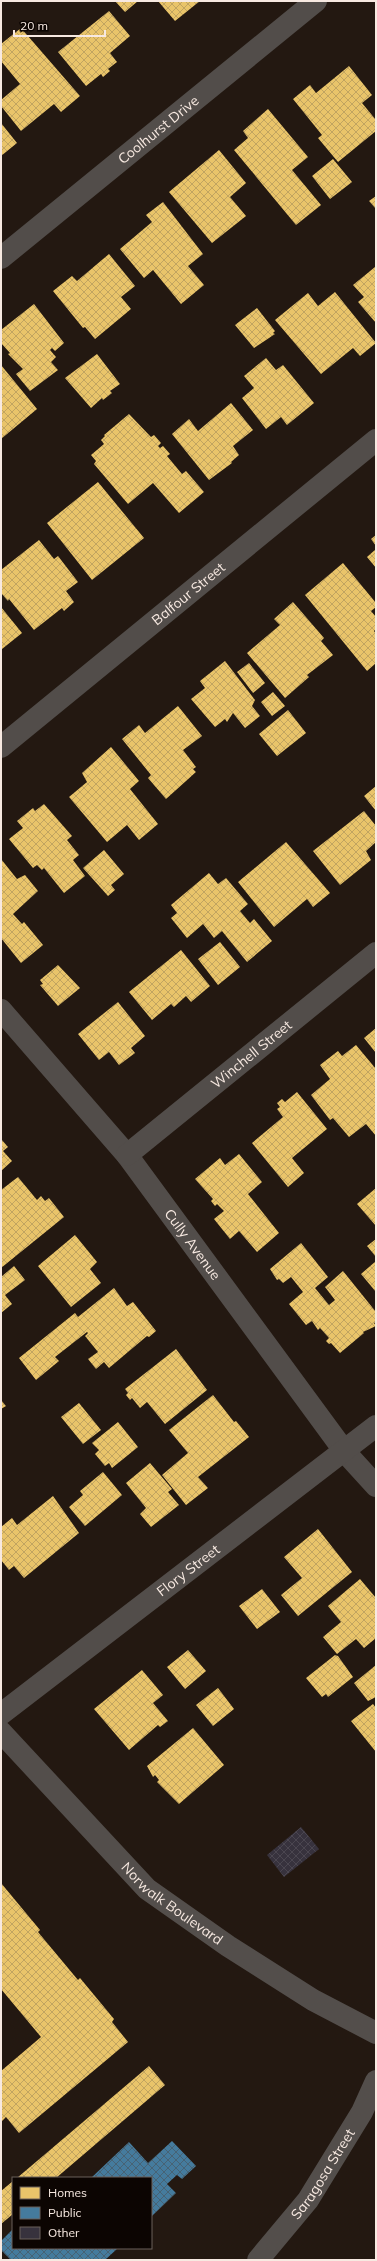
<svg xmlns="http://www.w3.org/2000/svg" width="377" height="2261" font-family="Mulish,sans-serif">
	<defs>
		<pattern id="homes-cross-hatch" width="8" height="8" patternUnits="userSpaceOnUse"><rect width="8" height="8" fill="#e9c46a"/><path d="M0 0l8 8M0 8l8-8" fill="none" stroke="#c1a460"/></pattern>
		<pattern id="public-cross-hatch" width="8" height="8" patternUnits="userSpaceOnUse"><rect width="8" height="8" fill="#457b9d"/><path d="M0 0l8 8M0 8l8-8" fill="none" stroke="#476375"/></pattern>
		<pattern id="building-cross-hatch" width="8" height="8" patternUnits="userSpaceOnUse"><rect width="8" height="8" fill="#37323d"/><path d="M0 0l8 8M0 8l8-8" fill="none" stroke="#4b4650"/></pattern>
	</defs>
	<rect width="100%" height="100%" fill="#231811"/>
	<path fill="url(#homes-cross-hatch)" d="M115,1H138L125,12Z
		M158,1H200L175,21Z
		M109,11L130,36L110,53L117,62L108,69L110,71L103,77L101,74L86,86L58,52Z
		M21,28L80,96L61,112L54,104L21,131L1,106V100L20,84L1,61V44Z
		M349,66L372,95L362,103L376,120V131L338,162L318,138L322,135L293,99L310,85L316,93Z
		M268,109L308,157L292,170L321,205L296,225L234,150L248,138L243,131Z
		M1,123L17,143L1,156Z
		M219,150L246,183L230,197L246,216L212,243L169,192Z
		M333,159L352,182L330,199L312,176Z
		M376,196V209L369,201Z
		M163,202L203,254L188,266L204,285L181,304L153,270L144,278L120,249L152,222L146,215Z
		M109,254L135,286L121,297L131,309L95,339L85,327L83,328L53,291L72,276L77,281Z
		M375,267L376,268V323L358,302L364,297L353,285Z
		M335,292L376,343L360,356L353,348L321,374L275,320L308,293L318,306Z
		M34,304L64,343L55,351L52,348L50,350L56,357L51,362L58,370L30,391L16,374L23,369L8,354L10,353L1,343V330Z
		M257,308L275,331L273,333L275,334L254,348L235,325Z
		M97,354L120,384L110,391L112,393L103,400L102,398L91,408L65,378Z
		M266,358L276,370L283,365L314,403L287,425L281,417L266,429L242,398L254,388L244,376Z
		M1,365L37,409L1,439Z
		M231,403L253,430L233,446L239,455L231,462L232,463L209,480L172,434L189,419L198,431Z
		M129,414L151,437L154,435L161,443L158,446L160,448L163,446L170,454L167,456L182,474L186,471L204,492L179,513L153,483L128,504L94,464L96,461L91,455L104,444L101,440L105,436L104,435Z
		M98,482L144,538L92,580L47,523Z
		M376,535V546L371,539Z
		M39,540L54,559L58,556L78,582L66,591L74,602L64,611L62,608L34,630L9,599L8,601L1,593V570Z
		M376,549V568L367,557Z
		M343,563L376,603V607L371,611L376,617V629L374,631L376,634V663L367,671L305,595Z
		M293,602L324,638L321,641L333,655L307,675L309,677L285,698L247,653L280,625L274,619Z
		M1,607L22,633L2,649L1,648Z
		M225,661L255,700L252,706L260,716L245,728L233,713L227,722L225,719L215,727L191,699L205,688L200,681Z
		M249,663L265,683L253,693L237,672Z
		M273,692L285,706L272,716L261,702Z
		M178,706L202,736L183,750L196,767L193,769L196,772L166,799L148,778L151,775L122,739L139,725L145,733Z
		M288,710L306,733L277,756L259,734Z
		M111,747L139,781L130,789L158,824L139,840L127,825L107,842L69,797L87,782L82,773Z
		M376,786V811L364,796Z
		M44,804L72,836L67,840L79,855L73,860L85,876L64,893L44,868L42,870L37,865L33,868L9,839L23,828L17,821L33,808L35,811Z
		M364,811L376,826V842L366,851L371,860L340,885L313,851Z
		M286,842L330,893L313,907L307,899L274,927L238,882Z
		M104,850L124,874L111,885L115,890L108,896L83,868Z
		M1,859L17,879L25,875L38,891L13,914L22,924L24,922L43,945L21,963L1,938Z
		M209,873L218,884L226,878L248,904L240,911L250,923L254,919L272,941L247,962L222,931L214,938L203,924L187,938L171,918L177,913L171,905Z
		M220,942L240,967L218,985L198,959Z
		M181,950L210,986L191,1002L186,996L174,1007L171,1004L152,1020L129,992Z
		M58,965L80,988L58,1006L40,985L43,984L40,980Z
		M118,1002L145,1036L131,1048L135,1053L119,1065L109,1052L99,1060L78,1034Z
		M376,1028V1053L364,1038Z
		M356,1045L376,1069V1136L366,1124L349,1137L333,1118L330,1120L311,1095L330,1079L320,1065L338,1051L342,1056Z
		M297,1092L327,1129L292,1158L304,1173L288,1187L252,1143L283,1117L277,1109L280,1107L277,1103L282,1099L285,1102Z
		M1,1139L8,1147L3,1151L12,1161L1,1171Z
		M239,1154L262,1182L248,1194L279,1233L257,1252L239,1231L230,1239L214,1219L224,1211L217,1204L215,1206L211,1201L213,1199L195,1179L220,1158L225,1165Z
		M18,1177L37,1200L41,1196L45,1201L49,1198L64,1217L1,1268V1190Z
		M376,1188V1226L357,1204Z
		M75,1235L97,1262L90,1269L101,1283L71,1307L38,1266Z
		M376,1239V1257L367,1246Z
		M301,1243L328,1277L315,1288L329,1305L335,1300L325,1287L343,1271L376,1312V1322L374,1323L376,1326L363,1332L364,1333L340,1353L331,1343L329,1344L326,1341L329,1338L320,1328L318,1330L312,1321L306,1325L289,1304L303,1292L291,1277L283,1283L279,1279L277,1280L270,1269Z
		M376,1261V1292L361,1274Z
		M14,1266L25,1280L5,1295L12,1304L1,1313V1277Z
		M114,1288L127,1306L133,1302L156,1331L149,1337L147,1336L109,1368L104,1362L96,1369L88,1359L98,1352L85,1336L88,1333L87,1332L55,1357L59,1361L36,1380L19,1358L75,1313L78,1317Z
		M176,1349L207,1390L165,1424L147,1402L140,1408L132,1398L130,1400L126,1395L128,1393L125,1389Z
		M213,1395L234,1422L236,1421L249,1437L198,1477L208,1488L186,1505L162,1475L188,1453L169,1430Z
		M1,1400L6,1406L1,1409Z
		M79,1403L101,1430L83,1444L61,1417Z
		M118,1422L138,1447L112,1468L109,1463L105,1466L95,1454L99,1450L92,1443Z
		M150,1463L172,1489L168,1492L179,1505L151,1527L140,1514L146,1508L126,1483Z
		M103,1472L122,1495L85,1526L69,1507L83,1495L80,1491Z
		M53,1496L79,1533L24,1578L14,1566L9,1570L1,1560V1527L12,1518L17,1525Z
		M318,1529L352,1572L298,1616L281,1595L302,1578L284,1557Z
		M360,1579L376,1598V1638L364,1648L356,1639L337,1654L323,1637L341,1622L328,1606Z
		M262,1589L280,1612L257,1629L239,1606Z
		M188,1650L206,1671L185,1689L167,1667Z
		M335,1655L338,1656L353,1677L328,1697L326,1694L322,1697L306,1678Z
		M376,1665V1697L368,1701L354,1683Z
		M142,1670L163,1695L153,1703L168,1721L160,1727L158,1725L129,1750L94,1709Z
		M218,1688L234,1709L213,1726L196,1705Z
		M373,1704L376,1708V1752L351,1721Z
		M193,1728L224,1765L179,1804L157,1782L159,1780L155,1775L153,1777L147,1766Z
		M1,1883L40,1930L38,1932L78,1980L80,1978L114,2019L112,2022L128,2042L19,2133L6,2117L1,2122V2071L41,2037L1,1989Z
		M149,2066L165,2085L56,2178H17Z
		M13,2181V2214L1,2224V2191Z"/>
	<path fill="url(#public-cross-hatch)" d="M172,2141L196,2166L182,2179L177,2175L167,2184L176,2193L151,2217V2178H91L129,2142L148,2163Z
		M13,2229V2248H118L105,2260H11L1,2250V2241Z"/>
	<path fill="url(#building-cross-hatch)" d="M301,1827L319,1849L284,1877L267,1855Z"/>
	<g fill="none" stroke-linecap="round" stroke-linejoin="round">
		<g stroke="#524d4a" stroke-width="22">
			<path id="s1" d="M1,258L316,1"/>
			<path id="s2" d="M1,747L376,440"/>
			<path id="s3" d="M1,1010L127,1155L345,1452L376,1486"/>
			<path id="s4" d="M127,1155L376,953"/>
			<path id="s5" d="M1,1714L376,1426"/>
		</g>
		<g stroke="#534e4b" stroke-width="22">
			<path id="s6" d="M1,1732L147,1889L228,1946L313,2000L376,2033"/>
			<path id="s7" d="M258,2260L308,2200L362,2112L376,2081"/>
		</g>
	</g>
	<g text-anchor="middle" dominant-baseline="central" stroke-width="4" stroke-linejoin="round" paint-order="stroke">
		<g font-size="14" fill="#f7e9e1" stroke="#0c0502">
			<text stroke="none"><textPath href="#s1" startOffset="203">Coolhurst Drive</textPath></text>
			<text stroke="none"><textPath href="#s2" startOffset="242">Balfour Street</textPath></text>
			<text stroke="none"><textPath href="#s4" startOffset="160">Winchell Street</textPath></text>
			<text stroke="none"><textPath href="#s3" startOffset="303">Cully Avenue</textPath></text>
			<text stroke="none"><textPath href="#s5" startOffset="236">Flory Street</textPath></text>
			<text stroke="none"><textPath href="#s6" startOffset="243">Norwalk Boulevard</textPath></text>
			<text stroke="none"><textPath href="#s7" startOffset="108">Saragosa Street</textPath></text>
		</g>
	</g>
	<rect width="377" height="2261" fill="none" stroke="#f7e9e1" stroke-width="4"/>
	<rect x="12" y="2177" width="140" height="72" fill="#0c0502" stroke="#6a605b"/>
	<rect x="20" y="2187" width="20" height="12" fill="#e9c46a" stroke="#6a605b"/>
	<text x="48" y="2197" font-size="12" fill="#f7e9e1">Homes</text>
	<rect x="20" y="2207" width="20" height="12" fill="#457b9d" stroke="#6a605b"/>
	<text x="48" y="2217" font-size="12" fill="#f7e9e1">Public</text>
	<rect x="20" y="2227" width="20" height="12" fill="#37323d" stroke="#6a605b"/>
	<text x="48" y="2237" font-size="12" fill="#f7e9e1">Other</text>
	<path d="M14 30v6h91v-6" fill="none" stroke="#f7e9e1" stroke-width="2"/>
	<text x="20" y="30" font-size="12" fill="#f7e9e1" stroke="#0c0502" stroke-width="3" paint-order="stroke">20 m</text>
</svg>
